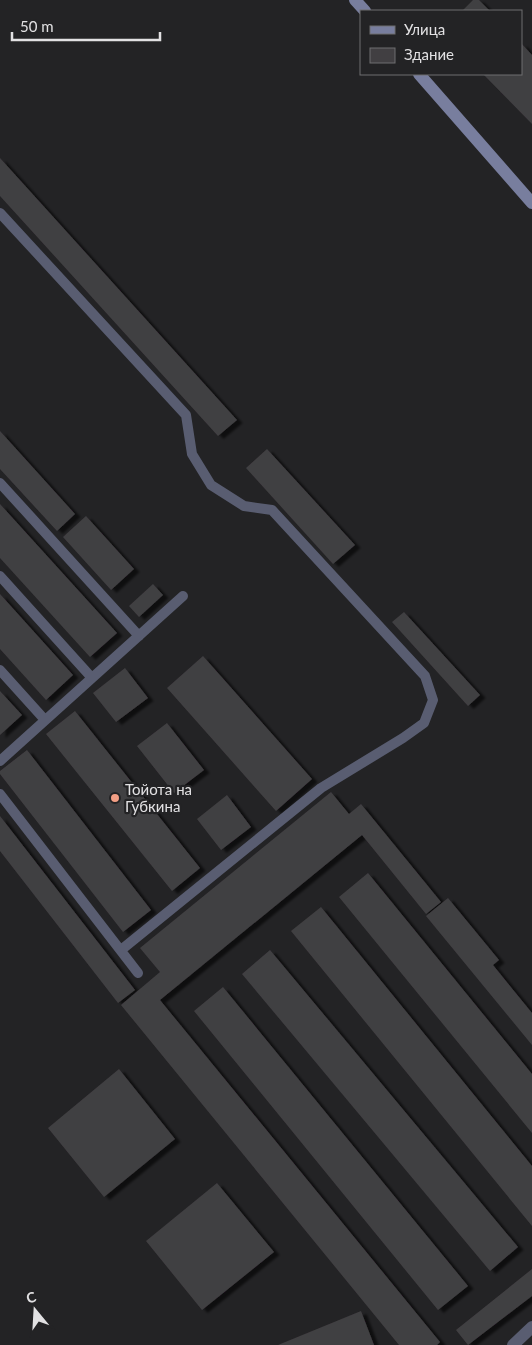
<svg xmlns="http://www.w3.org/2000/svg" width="532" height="1345" font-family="Lato,sans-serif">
	<defs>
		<filter id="shadow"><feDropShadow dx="5.5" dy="3" stdDeviation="1" flood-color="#0009"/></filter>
	</defs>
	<rect width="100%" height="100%" fill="#232325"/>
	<path fill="#413f42" filter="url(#shadow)" d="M473,0H479L490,11H462Z
		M521,43L532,55V124L483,74H521Z
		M0,158L237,420L218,436L0,196Z
		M0,431L75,514L57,531L0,469Z
		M267,449L355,545L333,564L246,468Z
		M0,504L117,633L90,657L0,558Z
		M86,516L134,569L111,590L63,537Z
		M153,584L163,595L139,617L129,606Z
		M0,594L73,675L46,700L0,649Z
		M404,612L480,695L468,706L392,622Z
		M203,656L312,779L276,811L167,688Z
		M125,668L148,698L116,722L93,693Z
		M0,691L22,715L0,735Z
		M75,711L200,868L172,891L46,734Z
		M167,723L204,770L174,793L137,746Z
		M27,750L151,910L123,932L0,774V771Z
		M331,792L349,814L361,804L441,902L426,914L362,835L160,1000L440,1342L437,1345H399L121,1005L160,972L140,948Z
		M227,795L251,827L221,850L197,819Z
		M0,816L135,990L118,1003L0,851Z
		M368,873L532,1074V1133L339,897Z
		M448,898L499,960L493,965L532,1013V1045L426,916Z
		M321,907L532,1166V1226L291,931Z
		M270,950L518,1247L490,1271L242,974Z
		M223,987L468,1286L438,1310L194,1011Z
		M119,1069L175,1139L104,1197L48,1128Z
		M217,1183L274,1252L202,1310L146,1241Z
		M532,1269V1296L468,1345L456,1330Z
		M361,1311L374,1345H278Z"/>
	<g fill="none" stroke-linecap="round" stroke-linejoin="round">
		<path stroke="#595d71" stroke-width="10" d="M0,213L186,415L192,454L211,485L244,506L272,510L425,676L433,700L424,723L403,738L321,788L121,950
			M0,483L139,636
			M0,576L92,678
			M0,670L45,720
			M0,761L183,596
			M0,794L138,973"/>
		<path stroke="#595d71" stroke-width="12" d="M513,1345L532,1327"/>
		<path stroke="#787e9e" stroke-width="12" d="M355,0L365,11
			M419,74L532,203"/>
	</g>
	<circle fill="#f39f85" stroke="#232325" stroke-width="2" cx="115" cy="798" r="5"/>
	<g text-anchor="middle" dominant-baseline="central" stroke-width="4.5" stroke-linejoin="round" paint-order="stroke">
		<g font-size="15" fill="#e2e1e3" stroke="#232325" text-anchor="start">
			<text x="125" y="789">Тойота на<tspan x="125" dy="17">Губкина</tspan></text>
		</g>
	</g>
	<rect x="360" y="10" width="162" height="65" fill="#232325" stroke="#6f6f71"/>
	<rect x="370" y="26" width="25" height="8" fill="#787e9e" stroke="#6f6f71"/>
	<text x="404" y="35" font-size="15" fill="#e2e1e3">Улица</text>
	<rect x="370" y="48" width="25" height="15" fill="#413f42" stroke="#6f6f71"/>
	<text x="404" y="60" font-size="15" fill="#e2e1e3">Здание</text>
	<g transform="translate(35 1310) rotate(342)" stroke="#232325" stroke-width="4" paint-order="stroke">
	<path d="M0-4L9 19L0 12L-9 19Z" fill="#e2e1e3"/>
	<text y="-8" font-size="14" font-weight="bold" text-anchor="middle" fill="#e2e1e3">С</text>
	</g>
	<path d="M12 32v8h148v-8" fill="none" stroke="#e2e1e3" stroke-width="2.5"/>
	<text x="20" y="32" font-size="15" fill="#e2e1e3" stroke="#232325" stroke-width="4" paint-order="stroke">50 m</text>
</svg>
